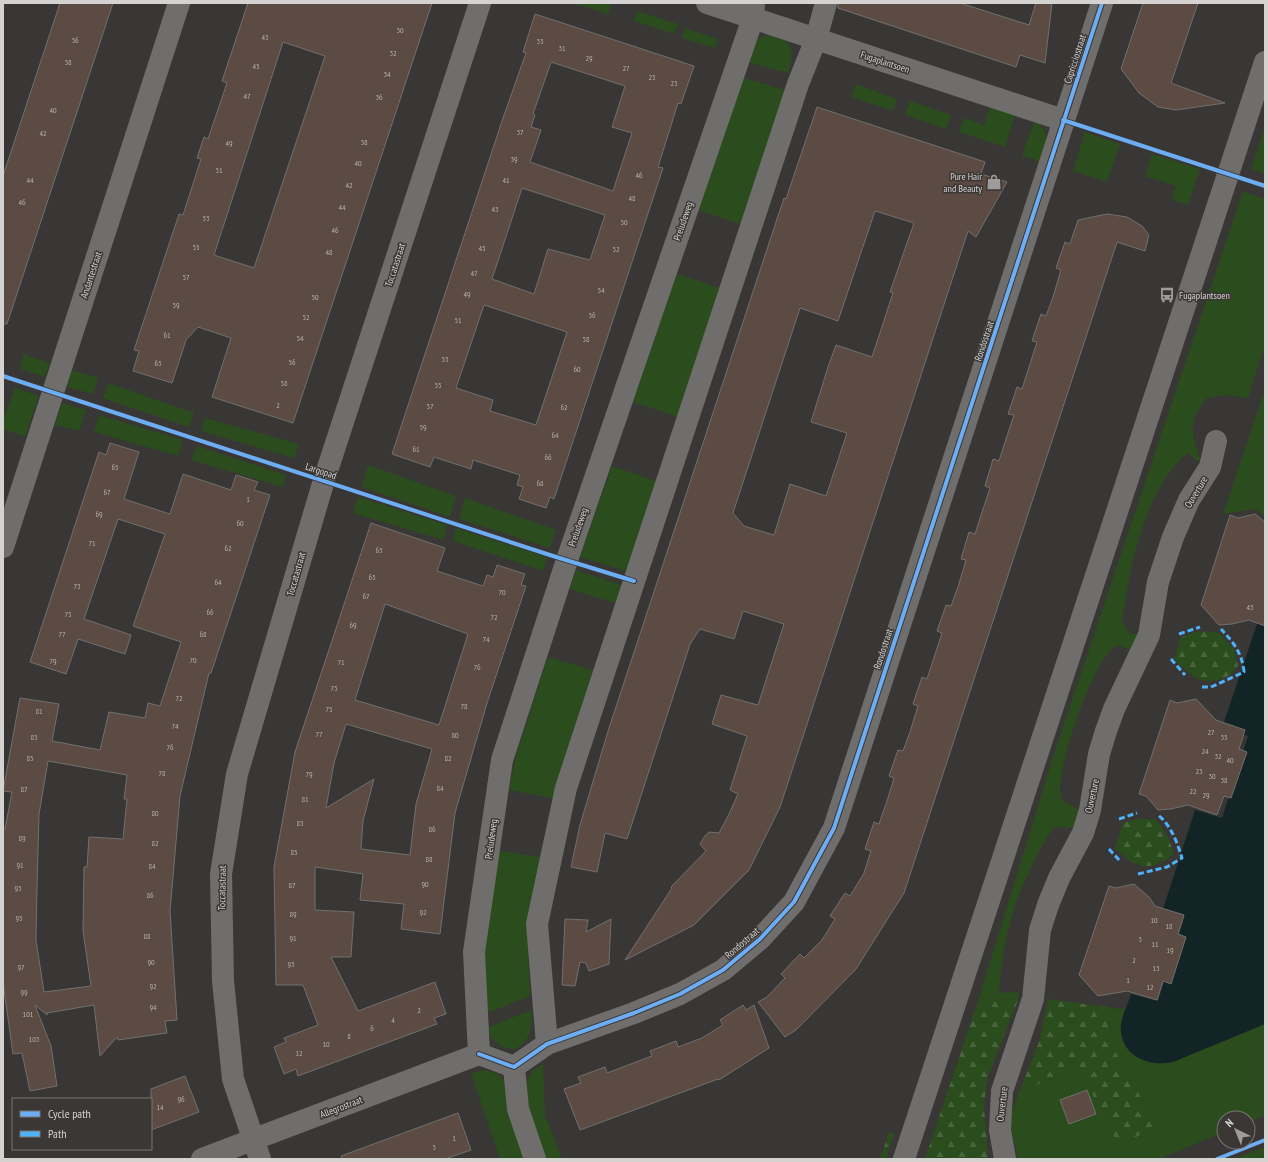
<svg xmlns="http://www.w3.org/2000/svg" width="1268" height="1162" font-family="'PT Sans Narrow',sans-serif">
	<defs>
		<pattern id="forest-firs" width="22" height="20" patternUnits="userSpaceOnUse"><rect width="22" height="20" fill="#2b4c1c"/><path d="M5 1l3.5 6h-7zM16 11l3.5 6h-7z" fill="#49653c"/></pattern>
	</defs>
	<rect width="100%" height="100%" fill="#393736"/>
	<path fill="#2b4c1c" d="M573,3H605L611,5L608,14Z
		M637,11L678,24L674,34L634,21Z
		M685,28L718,39L715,48L682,38Z
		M772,35C795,39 794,56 788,73L747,62C752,45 753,37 772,35Z
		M744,78L785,90L741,224L698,210Z
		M856,84L897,99L893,111L851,97Z
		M910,101L951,115L946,129L905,115Z
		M990,107L1015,115L1005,147L959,132L964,118L984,125Z
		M1035,120C1051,132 1047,145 1039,162L1022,155Z
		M1265,126V174L1251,169Z
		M1085,132L1120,144L1107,182L1073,171Z
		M1152,154L1200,169L1188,205L1172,200L1176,186L1145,176Z
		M1243,191L1265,199V345L1248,398L1225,395L1207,398C1185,425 1193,433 1201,463L1187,453C1143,494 1130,565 1122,622L1130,634H1139L1131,650L1118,645C1094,654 1061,760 1060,786C1060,791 1062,797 1063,801L1080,810L1075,828L1056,827L1052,829C1019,885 1003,928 999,993L1019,992L1018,1000L979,998L1053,757Z
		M677,274L720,288L678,417L633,402Z
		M24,354L50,363L45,377L20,369Z
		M72,370L98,378L93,394L67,387Z
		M108,383L194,413L189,427L103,398Z
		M15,388L39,396L25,437L3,429V423Z
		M1265,389V516L1255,509L1223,514Z
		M62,403L86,410L79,431L55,425Z
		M99,415L183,440L178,456L94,432Z
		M205,418L299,444L294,458L201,431Z
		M197,446L286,475L283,487L191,460Z
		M368,465L456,496L450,517L362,487Z
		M612,466L656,481L626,571L580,557Z
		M358,497L447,525L443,540L353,513Z
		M465,498L556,530L550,548L459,519Z
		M456,528L547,557L543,571L453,541Z
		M576,570L621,585L615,603L570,589Z
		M548,657L593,670L564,759L553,798L509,790L516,756Z
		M499,851L541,857L527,920L530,996L487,1013L483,954Z
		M1115,1008L1125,1009C1112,1044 1139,1070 1173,1062L1265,1024V1115L1248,1122V1118H1224V1132L1159,1159H1018L1009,1120L1019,1093L1079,1066L1119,1146L1157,1126L1109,1041Z
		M532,1010C532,1020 532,1032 526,1040C513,1059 491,1044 486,1028Z
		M543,1064L545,1115L562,1159H543C534,1134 509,1078 543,1064Z
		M487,1070L501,1076L505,1083L525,1159H500L471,1073Z
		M1265,1147V1159H1234Z"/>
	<path fill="url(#forest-firs)" d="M1199,631L1219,633L1234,649L1238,666C1233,674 1229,676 1221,679C1200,687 1188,672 1174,659L1181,637Z
		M1138,819H1155C1164,830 1172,840 1173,855C1149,873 1135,868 1115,848L1123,823Z
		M979,998L1018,1000L987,1079L984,1106L988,1158L925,1159Z
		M1048,999L1115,1008L1109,1041L1157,1126L1119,1146L1078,1066L1019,1093L1040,1039Z
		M889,1132L894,1134L886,1159H880Z"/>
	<path fill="#122426" d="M1257,624L1265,626V1024L1173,1062C1147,1068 1118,1054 1121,1024C1123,1013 1128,1004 1131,994L1158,1001L1184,918L1162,912L1195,810L1222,818L1248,736L1222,728Z"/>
	<path fill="#5c4b42" stroke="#71706f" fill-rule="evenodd" d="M60,3H113L7,324H3V176Z
		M248,3H432L293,423L212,397L231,338L198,327L186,340L172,383L133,371L139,351L134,350L179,214L183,215L201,159L197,158L204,137L208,139L227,83L222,81ZM283,42L325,56L254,268L214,255Z
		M838,3H960L1029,25L1036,3H1052L1045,63L1020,55L1016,67L838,8Z
		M1143,3H1198L1171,83L1225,103L1176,110L1158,107L1139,93L1121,69Z
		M535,14L694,66L681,104L678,103L658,167L663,168L554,499L550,497L546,508L519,499L523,487L517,485L520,475L473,460L471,469L434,457L430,467L392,454L503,118L526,53L523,52ZM551,62L625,86L612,127L632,133L613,191L530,162L541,130L531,127L535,115L533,114ZM522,188L605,215L590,260L548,249L534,294L492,279ZM484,305L567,332L536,425L490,411L493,400L456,388Z
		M817,107L985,162L981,174L1007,182L976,237L968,231L780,807L749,870L694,925L625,960L672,888L671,887L706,851L700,844L705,836L709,832L719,833L729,814L738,794L730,790L747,736L712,724L721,695L758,705L784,624L743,611L734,639L700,629L690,644L627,839L605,833L597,872L571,867L580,825L609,728L777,219L784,198L786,199ZM875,211L914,223L890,292L893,293L872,357L836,345L828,367L811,422L847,433L826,496L790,484L774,535L744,526L733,513L800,308L838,321Z
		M1107,214L1127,217L1142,226L1149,235L1145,251L1117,242L904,893L856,969L796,1030L785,1037L758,1002L767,997L785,978L781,974L800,954L804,958L822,940L835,919L830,916L845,893L850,896L864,873L871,851L865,849L874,822L879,824L888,798L894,778L889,776L898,750L903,751L910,732L918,706L913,704L922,677L927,679L942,633L937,631L946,605L951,606L958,587L966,560L961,559L969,532L975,534L983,509L990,488L985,486L993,459L999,461L1005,442L1014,415L1008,414L1017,387L1022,389L1037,342L1032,341L1041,314L1046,316L1053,297L1061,270L1056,268L1065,242L1070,244L1078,220Z
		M110,443L139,452L124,499L170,514L183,474L231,490L236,475L258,482L254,490L270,495L211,673H209L180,796L170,911L177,1020L165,1021L167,1033L118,1040L117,1037L100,1056L94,1005L47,1013V1015L35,1005L51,1046L57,1086L30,1091L22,1053L13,1054L3,982V829H5L12,792L3,791L20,698L59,704L52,741L100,750L109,712L145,718L148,703L160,706L181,642L133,626L165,534L118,519L84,619L131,635L125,654L78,639L66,674L30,662L99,452L106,455ZM48,761L127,775L124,799H127L123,839L89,837L87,867H84L83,931L91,986L44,992L36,940L37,887L39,814Z
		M1255,514L1265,522V626L1249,620L1232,624L1219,625L1201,605L1230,515L1238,518Z
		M371,523L445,548L437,571L483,586L487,575L493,577L497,565L525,574L521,585L526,586L488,700L455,813L440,934L401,929L404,904L360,900L363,874L315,867V910L354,912L351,957H331L358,1011L435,982L446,1014L434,1018L437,1024L298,1076L296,1069L284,1074L274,1047L286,1042L284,1038L318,1025L303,985H276L274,867L295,752ZM385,604L468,634L439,725L355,700ZM346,724L432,749L416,804L410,855L361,849L363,821L374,779L326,808L334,763Z
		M1196,699L1216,720L1245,730L1239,749L1247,752L1231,798L1224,796L1217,815L1188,805L1171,809L1158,810L1146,796L1139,794L1170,700L1177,703Z
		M1134,884L1149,897L1155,906L1184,915L1178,934L1186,937L1171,984L1163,981L1157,1000L1127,991L1098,996L1079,975L1109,886L1116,888Z
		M565,919L588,920L586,932L611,919L609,964L589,971L586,963L580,962L575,986L562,985Z
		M743,1005L746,1010L754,1005L769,1048L719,1080L718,1079L580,1130L564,1089L581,1083L578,1077L605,1067L607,1073L652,1056L650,1051L676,1041L678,1047L702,1038L723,1025L720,1020Z
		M185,1076L199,1112L151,1130V1089Z
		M1087,1090L1096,1114L1069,1124L1060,1100Z
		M458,1113L471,1150L445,1159H342L341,1156Z"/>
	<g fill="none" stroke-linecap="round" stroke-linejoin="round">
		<path stroke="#6f6e6d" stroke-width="22" d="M707,3L1063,120
			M3,547L179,3
			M547,1044L537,924L566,788L798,84L816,39L826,3
			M479,1054L514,1067L547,1044L634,1013L680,994L723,970L760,939L794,902L834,828L1102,3
			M479,1054L474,952L502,760L567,560L753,18L754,3
			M514,1067L518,1109L535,1159
			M202,1159L479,1054
			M260,1159L233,1079L223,981L221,874L237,774L324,480L480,3
			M904,1159L1265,62
			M1005,1159L1000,1130L1002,1091L1033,999L1040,930L1048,905L1059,878L1083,833L1090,810L1099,754L1106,731L1114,709L1149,635L1158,582L1173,537L1189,500L1210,467L1216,441"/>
		<path stroke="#4fb1f8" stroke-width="3" stroke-dasharray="6 3" stroke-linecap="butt" d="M1179,634L1200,627
			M1171,659L1185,675
			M1202,687H1211L1244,672C1242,653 1234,643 1221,629
			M1119,819L1137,813
			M1109,849L1121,862
			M1138,874L1167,867L1182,858C1177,842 1171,825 1157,814"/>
		<g stroke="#3a3735" stroke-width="6">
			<path id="cycleway" d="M1063,120L1265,186
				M3,376L553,556L634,581
				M479,1054L514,1067L547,1044L634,1013L680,994L723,970L760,939L794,902L834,828L1102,3
				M1217,1159L1265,1140"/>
		</g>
		<use href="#cycleway" stroke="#6dadf4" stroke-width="4"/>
	</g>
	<defs>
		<g id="shop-bare" transform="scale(1.2)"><path d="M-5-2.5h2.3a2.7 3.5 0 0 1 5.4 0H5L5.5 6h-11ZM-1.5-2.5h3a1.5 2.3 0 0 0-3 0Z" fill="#9e9c9b" stroke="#3a3735" stroke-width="2.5" paint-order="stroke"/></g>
		<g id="bus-bare" transform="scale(1.2)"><path d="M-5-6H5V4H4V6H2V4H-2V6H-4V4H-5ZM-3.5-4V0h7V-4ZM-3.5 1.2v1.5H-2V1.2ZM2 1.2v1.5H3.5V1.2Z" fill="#9e9c9b" stroke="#3a3735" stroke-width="2.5" paint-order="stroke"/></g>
	</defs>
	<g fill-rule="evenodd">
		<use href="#shop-bare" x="994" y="182"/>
		<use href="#bus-bare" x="1167" y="295"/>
	</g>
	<g text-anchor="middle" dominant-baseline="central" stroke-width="3" stroke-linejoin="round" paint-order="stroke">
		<g font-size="8" fill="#b7b1ae">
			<text x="400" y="30">30</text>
			<text x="265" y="37">43</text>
			<text x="75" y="40">36</text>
			<text x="540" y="41">33</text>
			<text x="562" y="48">31</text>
			<text x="393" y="53">32</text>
			<text x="589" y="58">29</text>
			<text x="68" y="62">38</text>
			<text x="256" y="66">45</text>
			<text x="626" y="68">27</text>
			<text x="387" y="74">34</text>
			<text x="652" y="77">25</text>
			<text x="674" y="83">23</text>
			<text x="247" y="96">47</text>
			<text x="379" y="97">36</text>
			<text x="53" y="110">40</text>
			<text x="520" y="132">37</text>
			<text x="43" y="133">42</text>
			<text x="364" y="142">38</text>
			<text x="229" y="143">49</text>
			<text x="514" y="159">39</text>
			<text x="358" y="163">40</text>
			<text x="219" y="170">51</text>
			<text x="639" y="175">46</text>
			<text x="30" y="180">44</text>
			<text x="506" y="180">41</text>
			<text x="349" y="185">42</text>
			<text x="632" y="198">48</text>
			<text x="22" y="202">46</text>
			<text x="342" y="207">44</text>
			<text x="495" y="209">43</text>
			<text x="206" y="218">53</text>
			<text x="624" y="222">50</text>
			<text x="335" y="230">46</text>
			<text x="196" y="247">55</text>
			<text x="482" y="248">45</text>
			<text x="616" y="249">52</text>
			<text x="329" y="252">48</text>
			<text x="474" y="273">47</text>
			<text x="186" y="277">57</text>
			<text x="601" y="290">54</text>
			<text x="467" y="294">49</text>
			<text x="315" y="297">50</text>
			<text x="176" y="305">59</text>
			<text x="592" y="315">56</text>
			<text x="306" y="317">52</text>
			<text x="458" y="320">51</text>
			<text x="167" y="335">61</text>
			<text x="300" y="338">54</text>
			<text x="586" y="339">58</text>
			<text x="445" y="359">53</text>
			<text x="292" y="362">56</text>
			<text x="158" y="363">63</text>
			<text x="577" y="369">60</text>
			<text x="284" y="383">58</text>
			<text x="438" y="385">55</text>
			<text x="278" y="405">2</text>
			<text x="430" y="406">57</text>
			<text x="564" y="407">62</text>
			<text x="423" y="427">59</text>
			<text x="555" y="435">64</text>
			<text x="416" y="449">61</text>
			<text x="548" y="457">66</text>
			<text x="115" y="467">65</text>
			<text x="540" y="483">68</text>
			<text x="107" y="492">67</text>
			<text x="248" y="499">1</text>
			<text x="99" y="514">69</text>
			<text x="240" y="523">60</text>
			<text x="92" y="543">71</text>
			<text x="228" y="548">62</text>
			<text x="379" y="550">63</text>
			<text x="372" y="577">65</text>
			<text x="218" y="582">64</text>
			<text x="77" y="586">73</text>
			<text x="502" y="592">70</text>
			<text x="366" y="596">67</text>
			<text x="1250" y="607">43</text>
			<text x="210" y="612">66</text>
			<text x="68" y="614">75</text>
			<text x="494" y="617">72</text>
			<text x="353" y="625">69</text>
			<text x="62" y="634">77</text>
			<text x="203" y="634">68</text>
			<text x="486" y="639">74</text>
			<text x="193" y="660">70</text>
			<text x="53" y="661">79</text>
			<text x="341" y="662">71</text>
			<text x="477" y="667">76</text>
			<text x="334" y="688">73</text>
			<text x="179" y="698">72</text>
			<text x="464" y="706">78</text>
			<text x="329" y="709">75</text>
			<text x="39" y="711">81</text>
			<text x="175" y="726">74</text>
			<text x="1211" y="732">27</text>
			<text x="319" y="734">77</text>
			<text x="455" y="735">80</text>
			<text x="34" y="737">83</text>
			<text x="1224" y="737">35</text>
			<text x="170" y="747">76</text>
			<text x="1205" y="751">24</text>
			<text x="1218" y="756">32</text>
			<text x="30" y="758">85</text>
			<text x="448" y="758">82</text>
			<text x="1230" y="760">40</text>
			<text x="1199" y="771">23</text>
			<text x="162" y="773">78</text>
			<text x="309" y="774">79</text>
			<text x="1212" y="776">30</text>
			<text x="1224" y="780">38</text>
			<text x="440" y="788">84</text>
			<text x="24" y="789">87</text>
			<text x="1193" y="791">22</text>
			<text x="1206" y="795">29</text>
			<text x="305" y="799">81</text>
			<text x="155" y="813">80</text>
			<text x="300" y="823">83</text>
			<text x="432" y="829">86</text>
			<text x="22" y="838">89</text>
			<text x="155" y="843">82</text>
			<text x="294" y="852">85</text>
			<text x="429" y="859">88</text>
			<text x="20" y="865">91</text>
			<text x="152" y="866">84</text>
			<text x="425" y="884">90</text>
			<text x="292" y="885">87</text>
			<text x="18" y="888">93</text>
			<text x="150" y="895">86</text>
			<text x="423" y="912">92</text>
			<text x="293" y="914">89</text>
			<text x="19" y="918">95</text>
			<text x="1154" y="920">10</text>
			<text x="1169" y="926">18</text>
			<text x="147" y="936">88</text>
			<text x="293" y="938">91</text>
			<text x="1140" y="939">3</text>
			<text x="1155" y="944">11</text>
			<text x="1170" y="950">19</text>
			<text x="1134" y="960">2</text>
			<text x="151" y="962">90</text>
			<text x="291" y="964">93</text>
			<text x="21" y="967">97</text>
			<text x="1156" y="968">13</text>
			<text x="1128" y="980">1</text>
			<text x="153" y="986">92</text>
			<text x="1150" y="987">12</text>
			<text x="24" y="992">99</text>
			<text x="153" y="1007">94</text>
			<text x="419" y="1010">2</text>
			<text x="28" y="1014">101</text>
			<text x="393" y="1020">4</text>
			<text x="372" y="1028">6</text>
			<text x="349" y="1036">8</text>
			<text x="34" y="1039">103</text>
			<text x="326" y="1044">10</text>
			<text x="299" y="1053">12</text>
			<text x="181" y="1099">96</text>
			<text x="160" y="1107">14</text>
			<text x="454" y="1138">1</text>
			<text x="434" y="1147">3</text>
		</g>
		<g font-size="10" fill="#d5d3d2" stroke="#3a3735">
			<text transform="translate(1075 59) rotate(-72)">Capricciostraat</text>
			<text transform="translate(885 62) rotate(18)">Fugaplantsoen</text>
			<text transform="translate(683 221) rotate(-71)">Preludeweg</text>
			<text transform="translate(395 265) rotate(-72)">Toccatastraat</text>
			<text transform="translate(91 275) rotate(-72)">Andantestraat</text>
			<text transform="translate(984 341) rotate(-72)">Rondostraat</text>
			<text transform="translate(321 471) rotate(18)">Largopad</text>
			<text transform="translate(1196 492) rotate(-59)">Ouverture</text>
			<text transform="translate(578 527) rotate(-71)">Preludeweg</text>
			<text transform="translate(296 574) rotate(-74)">Toccatastraat</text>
			<text transform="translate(883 649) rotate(-72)">Rondostraat</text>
			<text transform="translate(1092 796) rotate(-78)">Ouverture</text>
			<text transform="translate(491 839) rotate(-82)">Preludeweg</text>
			<text transform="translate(222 888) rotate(-89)">Toccatastraat</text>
			<text transform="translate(742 943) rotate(-41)">Rondostraat</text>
			<text transform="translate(1002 1104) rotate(-83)">Ouverture</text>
			<text transform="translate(341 1107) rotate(-21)">Allegrostraat</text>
		</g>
		<g font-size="10" fill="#d5d3d2" stroke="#3a3735" text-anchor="end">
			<text x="982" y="176">Pure Hair<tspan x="982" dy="12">and Beauty</tspan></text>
			<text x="1179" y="295" text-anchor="start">Fugaplantsoen</text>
		</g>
	</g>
	<rect width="1268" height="1162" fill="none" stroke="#d5d3d2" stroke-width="8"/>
	<rect x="12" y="1098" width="140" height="52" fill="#3a3735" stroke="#787574"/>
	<rect x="20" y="1111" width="20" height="6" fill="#6dadf4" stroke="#787574"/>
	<text x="48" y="1118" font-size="12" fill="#d5d3d2">Cycle path</text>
	<rect x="20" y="1131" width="20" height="6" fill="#4fb1f8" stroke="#787574"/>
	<text x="48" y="1138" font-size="12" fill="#d5d3d2">Path</text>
	<g transform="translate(1236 1130) rotate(317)"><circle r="19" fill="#3a3735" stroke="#787574"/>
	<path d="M0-3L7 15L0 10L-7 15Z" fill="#9e9c9b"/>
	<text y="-6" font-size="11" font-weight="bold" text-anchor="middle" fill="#d5d3d2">N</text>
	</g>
</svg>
